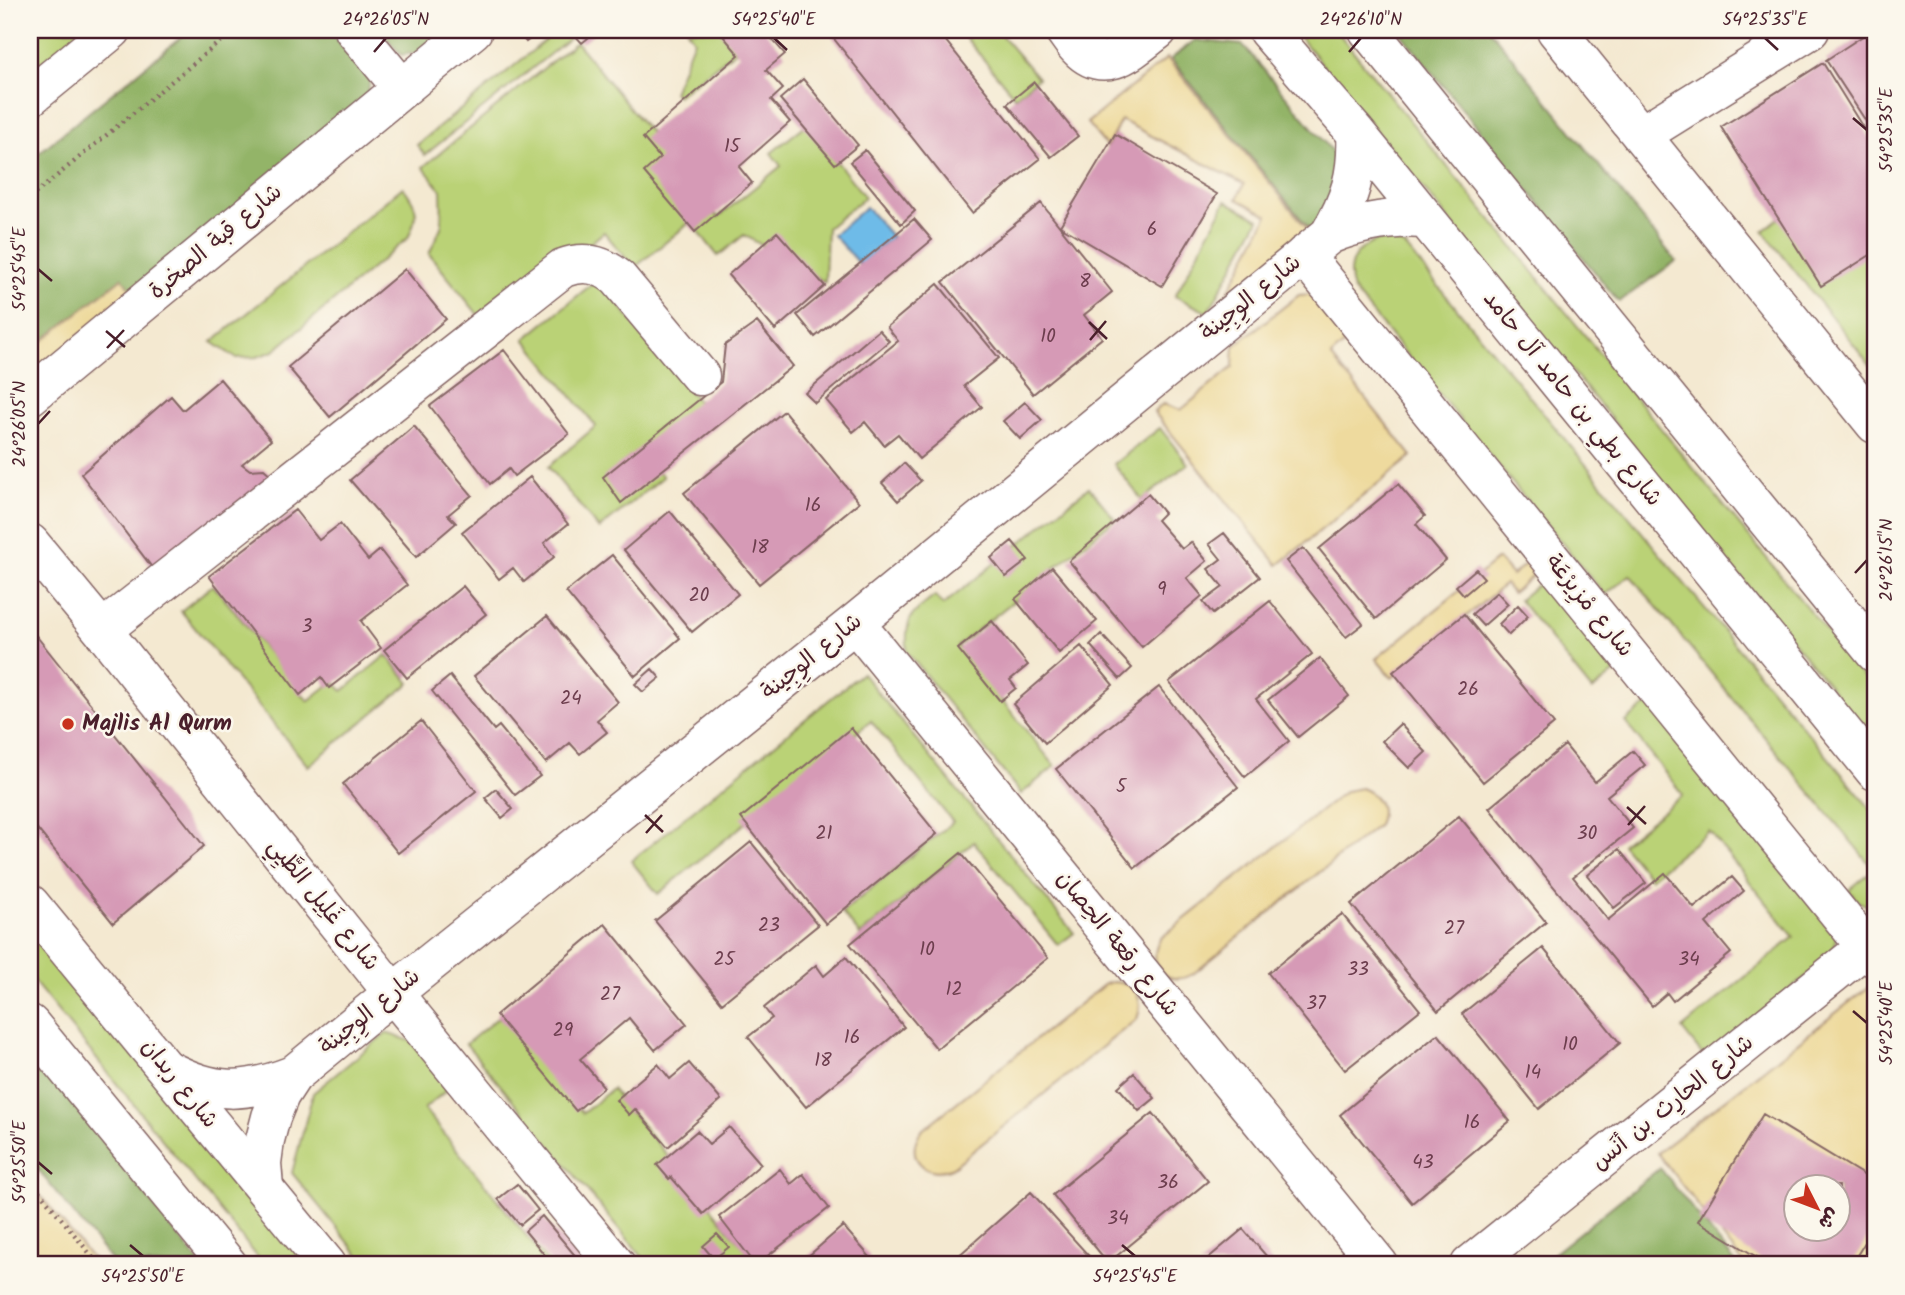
<svg xmlns="http://www.w3.org/2000/svg" width="1905" height="1295" font-family="Kalam,'Playpen Sans Arabic',sans-serif">
	<rect width="100%" height="100%" fill="#fbf7ec"/>
	<filter id="ink" filterUnits="userSpaceOnUse"><feTurbulence type="fractalNoise" baseFrequency=".0143" numOctaves="2"/><feDisplacementMap in="SourceGraphic" scale="14" xChannelSelector="R" yChannelSelector="G"/><feConvolveMatrix kernelMatrix="1 2 1 2 8 2 1 2 1" color-interpolation-filters="sRGB"/></filter>
	<filter id="wash" filterUnits="userSpaceOnUse"><feTurbulence type="fractalNoise" baseFrequency=".00686" numOctaves="4" result="noise"/><feDisplacementMap in="SourceGraphic" scale="28" xChannelSelector="R" yChannelSelector="G"/><feGaussianBlur stdDeviation="1.57" result="paint"/><feColorMatrix in="noise" values="0 0 0 0 0 0 0 0 0 0 0 0 0 0 0 0 0 1.4 0 .05"/><feComposite in="paint" operator="in"/></filter>
	<g filter="url(#wash)">
		<rect width="100%" height="100%" fill="#f4e9d1"/>
		<path fill="#bad276" stroke="#827850" stroke-width="2" d="M30,30H83L30,72Z
			M558,30H563L570,38L425,155L417,145Z
			M687,30H725L739,48L677,96L673,92L694,40Z
			M959,30H997L1038,78L1015,97Z
			M1294,30H1336L1875,691V742Z
			M576,42L710,206L634,268L604,232L488,327L429,254L442,225L441,190L423,167Z
			M807,124L865,197L827,228L825,282L744,235L718,256L693,225L712,210L718,217L781,166L771,153Z
			M403,187C419,208 419,213 408,238L274,351L257,357L236,358L212,342Z
			M1226,201L1259,219L1208,313L1175,296Z
			M1790,209L1831,271L1875,242V371L1763,231Z
			M1383,239L1394,241L1405,246L1875,814V908C1863,905 1856,901 1849,890L1874,869L1630,575L1605,595L1353,290C1344,264 1356,246 1383,239Z
			M598,279L700,404L643,451L663,477L599,529L548,467L596,426L525,339Z
			M1160,428L1188,464L1142,500L1114,464Z
			M1089,487L1115,519L958,646L1055,766L1021,794L907,652C906,617 908,617 935,596L943,605Z
			M1547,577L1620,668L1592,691L1519,600Z
			M213,585L308,701L333,681L343,691L386,655L410,683L308,766L181,611Z
			M862,673L1074,933L1058,945L974,842L860,935L842,913L953,822L871,721L658,894L631,861Z
			M1651,702L1838,934L1832,956L1705,1058L1682,1029L1794,937L1709,831L1650,878L1622,844L1683,795L1625,722Z
			M30,922L309,1265H264L30,977Z
			M501,1015L583,1113L612,1089L757,1263L754,1265H649L466,1044Z
			M386,1033L411,1041L449,1088L424,1109L550,1265H367L292,1173L313,1093Z"/>
		<path fill="#93b467" stroke="#6e6a49" stroke-width="2" d="M190,30H329L370,80L366,104L134,293L122,278L30,351V160Z
			M380,30H458L431,51L401,55Z
			M1398,30H1490L1676,261L1619,302Z
			M1195,40L1243,45L1356,180L1315,236L1171,59Z
			M30,1050L201,1265H115L30,1160Z
			M1660,1168L1737,1265H1539Z"/>
		<path fill="#eeda9e" stroke="#9c7c64" stroke-width="2" fill-rule="evenodd" d="M1167,58L1314,237L1215,317L1268,215L1237,199L1244,184L1121,120L1107,147L1087,123Z
			M122,278L134,293L30,376V351Z
			M1316,294L1351,338L1331,356L1412,456L1278,565L1154,412L1163,404L1181,410L1233,367L1234,346L1299,295Z
			M1498,559L1512,575L1532,559L1540,570L1512,593L1505,584L1392,678L1376,659Z
			M1361,788C1379,795 1386,809 1377,826L1193,974C1167,989 1144,963 1161,938L1346,791Z
			M1113,982C1134,982 1145,999 1137,1019L953,1167C926,1180 903,1157 921,1131L1105,984Z
			M1870,986H1875V1265H1745L1657,1153ZM1797,1186H1839V1228H1797Z
			M30,1183L97,1265H30Z"/>
		<path fill="#6ebbe8" stroke="#5c6d8a" stroke-width="2" d="M866,207L892,237L860,265L833,235Z"/>
		<g id="blocks">
			<path fill="#d69ab6" fill-rule="evenodd" d="M516,30H541L526,42Z
				M575,30H598L582,43L572,32Z
				M718,30H764L785,54L766,70L783,89L771,100L790,122L739,167L752,183L695,232L644,172L660,158L643,138L739,55Z
				M827,30H937L1040,159L972,213Z
				M1872,30H1875V135L1826,60Z
				M1823,63L1875,147V252L1821,286L1721,127Z
				M803,79L858,145L835,164L780,99Z
				M1034,82L1078,136L1051,157L1007,104Z
				M1115,134L1217,194L1162,286L1060,226Z
				M865,150L915,211L901,224L850,162Z
				M1041,203L1112,292L1084,315L1102,338L1033,394L943,282Z
				M914,219L932,240L815,337L797,315Z
				M777,232L825,286L775,330L728,275Z
				M405,269L446,319L330,417L288,367Z
				M938,284L999,358L964,386L982,407L919,459L898,434L884,445L865,422L853,432L826,400L898,341L887,327Z
				M757,322L793,366L621,503L603,477L721,382L725,345Z
				M879,330L889,341L815,403L805,393Z
				M504,350L569,434L514,476L509,469L490,484L430,406Z
				M220,379L271,440L242,464L250,470L264,469L272,476L154,570L81,474L171,396L183,410Z
				M1025,402L1042,420L1020,439L1003,421Z
				M784,411L859,502L759,584L684,493Z
				M414,426L472,495L448,515L456,523L416,557L350,480Z
				M904,463L921,481L898,501L882,483Z
				M530,477L568,524L544,543L554,557L524,582L513,568L499,579L462,532Z
				M1398,484L1425,516L1416,524L1446,560L1376,619L1319,549Z
				M1148,494L1164,513L1157,520L1182,549L1191,542L1207,561L1187,578L1202,596L1142,647L1069,561Z
				M295,510L319,540L340,524L368,560L380,550L407,585L361,621L381,648L329,688L321,677L300,695L209,576Z
				M670,511L738,594L692,632L624,550Z
				M1224,533L1260,577L1213,614L1203,602L1223,587L1208,569L1221,559L1209,544Z
				M1012,541L1028,560L1006,577L991,558Z
				M1303,548L1363,624L1346,637L1286,561Z
				M612,555L680,638L635,676L566,592Z
				M1052,567L1097,621L1059,653L1015,599Z
				M1476,569L1484,578L1464,595L1456,586Z
				M463,586L486,614L407,678L384,650Z
				M1497,592L1508,604L1483,626L1472,614Z
				M1270,601L1312,654L1256,699L1289,741L1245,777L1169,682Z
				M1518,605L1528,616L1509,635L1499,624Z
				M1464,614L1554,724L1483,782L1393,672Z
				M547,616L618,702L597,720L607,732L580,754L570,743L546,763L474,676Z
				M992,621L1028,665L1010,680L1016,688L1000,701L958,649Z
				M30,628L204,846L113,923L30,820Z
				M1101,634L1132,668L1120,679L1090,645Z
				M1081,646L1113,685L1045,743L1013,704Z
				M1320,658L1349,696L1298,737L1268,700Z
				M652,669L660,678L643,692L635,684Z
				M450,676L494,730L499,726L540,776L515,795L432,691Z
				M1159,687L1238,787L1135,868L1056,769Z
				M421,721L476,791L398,853L343,784Z
				M1400,724L1426,752L1409,768L1382,741Z
				M851,728L937,834L826,924L741,818Z
				M1565,745L1595,782L1633,751L1645,765L1607,796L1633,828L1573,877L1608,920L1665,873L1694,908L1732,877L1744,891L1706,923L1731,953L1673,1001L1667,993L1652,1006L1489,808Z
				M496,789L513,809L502,818L485,798Z
				M1459,816L1546,922L1438,1011L1351,904Z
				M751,842L818,925L722,1003L655,921Z
				M1619,849L1646,883L1614,908L1587,875Z
				M961,853L1048,958L937,1049L850,944Z
				M1342,914L1420,1010L1345,1070L1268,973Z
				M605,924L687,1024L655,1050L629,1018L580,1059L604,1087L576,1111L496,1015Z
				M1543,948L1620,1043L1539,1109L1462,1014Z
				M846,957L904,1027L806,1107L748,1037L772,1018L764,1008L816,965L824,976Z
				M1438,1034L1510,1121L1412,1203L1340,1115Z
				M689,1063L721,1100L668,1147L635,1109L629,1115L616,1100L658,1064L670,1079Z
				M1134,1073L1155,1098L1139,1111L1118,1087Z
				M1153,1113L1208,1181L1108,1263L1053,1195Z
				M1763,1114L1875,1182V1226L1851,1265H1770L1698,1221ZM1797,1186H1839V1228H1797Z
				M729,1127L761,1164L703,1214L671,1177L669,1179L657,1165L697,1131L709,1144Z
				M780,1169L791,1184L803,1174L829,1208L756,1265L719,1217Z
				M517,1184L538,1210L520,1225L498,1199Z
				M1031,1192L1097,1265H948Z
				M542,1216L583,1265H553L525,1231Z
				M843,1226L870,1257L861,1265H798Z
				M1243,1229L1274,1265H1200Z
				M717,1234L729,1247L714,1259L703,1246Z"/>
		</g>
	</g>
	<g filter="url(#ink)">
		<use href="#blocks" fill-opacity="0" stroke="#866665" stroke-width="2"/>
		<g fill="none" stroke-linecap="round" stroke-linejoin="round">
			<g stroke="#866665" stroke-width="41">
				<path id="minor" d="M354,30L402,88
					M1064,30C1068,35 1072,42 1077,47C1106,78 1134,48 1158,30
					M1267,30L1356,133L1875,771
					M1368,30L1875,653
					M1556,30L1875,424
					M1641,135L1810,30
					M1329,235C1350,200 1358,173 1356,133
					M1304,255L1875,958
					M30,396L473,30
					M30,543L102,630L393,993L616,1265
					M855,623L1379,1265
					M102,630L563,268C584,260 601,264 618,278L700,376
					M168,1070C214,1094 244,1094 293,1075
					M264,1187L262,1163L265,1140L271,1117L280,1095L293,1075L393,993L855,623L1329,235C1360,222 1391,217 1425,219
					M1470,1265L1875,940"/>
			</g>
			<g stroke="#866665" stroke-width="41">
				<path id="major" d="M30,97L112,30
					M30,904L327,1265
					M30,1024L228,1265"/>
			</g>
			<path stroke="#866665" stroke-width="4.5" stroke-dasharray="2 5" stroke-linecap="butt" d="M30,198L234,30
				M30,485L33,490L30,492
				M30,1180L99,1265"/>
			<use href="#minor" stroke="#fff" stroke-width="38"/>
			<use href="#major" stroke="#fff" stroke-width="38"/>
		</g>
	</g>
	<path fill="none" stroke="#4a1f2b" stroke-width="2.5" d="M774,38L787,50M1765,38L1778,50M374,52L386,38M1349,52L1361,38M1853,118L1867,130M38,269L52,281M1089,322L1107,339M106,331L125,347M1090,340L1106,321M107,348L124,330M38,424L50,411M1855,573L1867,560M1627,807L1646,824M645,815L663,832M1628,825L1645,806M646,833L662,815M1853,1011L1867,1023M38,1162L52,1174M130,1245L143,1256M1122,1245L1135,1256"/>
	<circle fill="#c8321e" stroke="#fbf7ec" stroke-width="2.5" cx="68" cy="724" r="7"/>
	<g text-anchor="middle" dominant-baseline="central" stroke-width="5" stroke-linejoin="round" paint-order="stroke">
		<g font-size="19" fill="#6d3e4e">
			<text x="732" y="147">15</text>
			<text x="1152" y="230">6</text>
			<text x="1085" y="282">8</text>
			<text x="1048" y="337">10</text>
			<text x="813" y="506">16</text>
			<text x="760" y="548">18</text>
			<text x="1162" y="590">9</text>
			<text x="699" y="596">20</text>
			<text x="307" y="627">3</text>
			<text x="1468" y="690">26</text>
			<text x="571" y="699">24</text>
			<text x="1121" y="787">5</text>
			<text x="824" y="834">21</text>
			<text x="1587" y="834">30</text>
			<text x="769" y="926">23</text>
			<text x="1454" y="929">27</text>
			<text x="927" y="950">10</text>
			<text x="724" y="960">25</text>
			<text x="1689" y="960">34</text>
			<text x="1358" y="970">33</text>
			<text x="954" y="990">12</text>
			<text x="610" y="995">27</text>
			<text x="1316" y="1004">37</text>
			<text x="563" y="1031">29</text>
			<text x="852" y="1038">16</text>
			<text x="1570" y="1045">10</text>
			<text x="823" y="1061">18</text>
			<text x="1533" y="1073">14</text>
			<text x="1472" y="1123">16</text>
			<text x="1423" y="1163">43</text>
			<text x="1168" y="1183">36</text>
			<text x="1118" y="1219">34</text>
		</g>
		<g font-size="23" fill="#4a1f2b" stroke="#fbf7ec">
			<text transform="translate(216 242) rotate(-40)">شارع قبة الصخرة</text>
			<text transform="translate(1251 298) rotate(-39)">شارع الوِجِينة</text>
			<text transform="translate(1572 399) rotate(51)">شارع بطي بن حامد آل حامد</text>
			<text transform="translate(1589 606) rotate(51)">شارع مْزِيرْعَة</text>
			<text transform="translate(812 657) rotate(-39)">شارع الوِجِينة</text>
			<text transform="translate(323 905) rotate(51)">شارع غَلِيل الطَّيِي</text>
			<text transform="translate(1117 944) rotate(51)">شارع رِقعة الحِصان</text>
			<text transform="translate(370 1012) rotate(-39)">شارع الوِجِينة</text>
			<text transform="translate(179 1084) rotate(51)">شارع ربدان</text>
			<text transform="translate(1673 1103) rotate(-39)">شارع الحارِث بن أنَس</text>
		</g>
		<g font-size="23" font-weight="bold" fill="#4a1f2b" stroke="#fbf7ec" text-anchor="start">
			<text x="82" y="724">Majlis Al Qurm</text>
		</g>
	</g>
	<rect width="1905" height="1295" fill="none" stroke="#fbf7ec" stroke-width="77"/>
	<g transform="translate(1817 1208) rotate(132)"><circle r="33" fill="#fbf7ec" stroke="#b4a19f" stroke-width="2"/>
	<path d="M0-5L12 26L0 18L-12 26Z" fill="#c8321e"/>
	<text y="-10" font-size="19" font-weight="bold" text-anchor="middle" fill="#4a1f2b">ش</text>
	</g>
	<rect x="38" y="38" width="1829" height="1218" fill="none" stroke="#4a1f2b" stroke-width="2.5"/>
	<g font-size="18" text-anchor="middle" fill="#4a1f2b">
		<text x="386" y="25">24°26'05"N</text>
		<text x="774" y="25">54°25'40"E</text>
		<text x="1361" y="25">24°26'10"N</text>
		<text x="1765" y="25">54°25'35"E</text>
		<text transform="translate(1886 130) rotate(-90)" y="6">54°25'35"E</text>
		<text transform="translate(19 269) rotate(-90)" y="6">54°25'45"E</text>
		<text transform="translate(19 424) rotate(-90)" y="6">24°26'05"N</text>
		<text transform="translate(1886 560) rotate(-90)" y="6">24°26'15"N</text>
		<text transform="translate(1886 1023) rotate(-90)" y="6">54°25'40"E</text>
		<text transform="translate(19 1162) rotate(-90)" y="6">54°25'50"E</text>
		<text x="143" y="1282">54°25'50"E</text>
		<text x="1135" y="1282">54°25'45"E</text>
	</g>
</svg>
